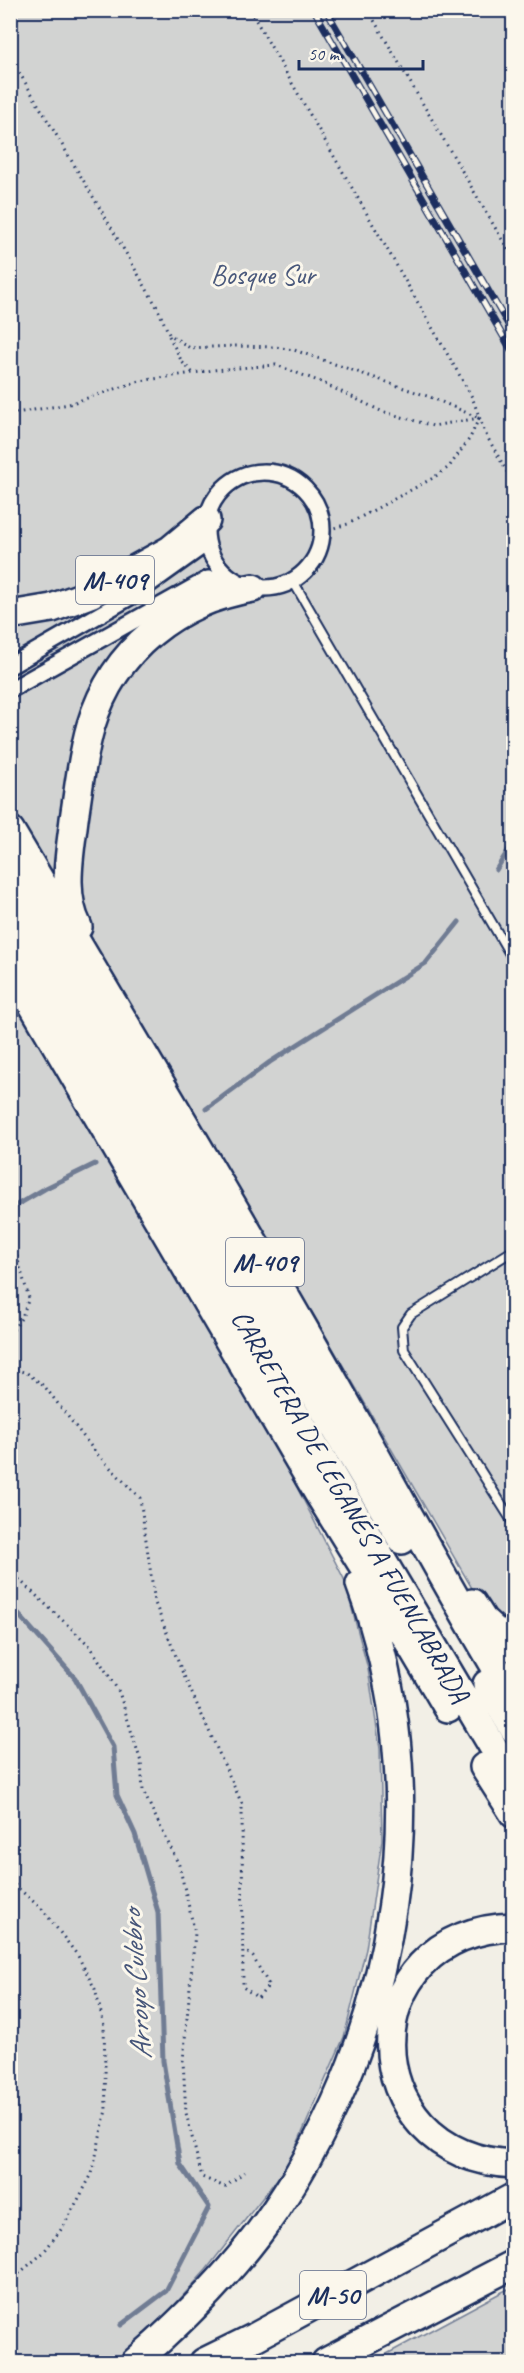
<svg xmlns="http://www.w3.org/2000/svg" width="524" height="2373" font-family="Caveat,sans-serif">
	<rect width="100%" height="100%" fill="#f2efe6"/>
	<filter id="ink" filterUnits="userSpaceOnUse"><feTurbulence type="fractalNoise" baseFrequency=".0167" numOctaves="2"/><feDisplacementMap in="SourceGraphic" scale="12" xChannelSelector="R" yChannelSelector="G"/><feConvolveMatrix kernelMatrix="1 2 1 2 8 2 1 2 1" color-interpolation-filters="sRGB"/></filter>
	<g filter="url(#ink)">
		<path fill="#d2d3d2" stroke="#768198" stroke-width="1.5" d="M11,11H513V1659L312,1312L226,1366L285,1464L344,1579L368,1669L380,1749L382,1840L366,1949L344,2037L288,2165L206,2270L152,2330L113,2362H11Z
			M513,2287V2362H372L502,2292Z"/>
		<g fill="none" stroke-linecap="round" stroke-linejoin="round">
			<path stroke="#707b93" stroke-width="5" d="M496,870L514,841
				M206,1109L270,1062L426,963L459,922
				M10,1209L46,1188L95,1164
				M10,1605L75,1678L113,1747L117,1795L135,1834L158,1912L163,2061L180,2164L209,2207L166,2291L121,2325"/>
			<g stroke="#1b2f5e" stroke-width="12">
				<path id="lane" d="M293,581L514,961
					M514,1250L411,1314L402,1327L404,1350L514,1524"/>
			</g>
			<g stroke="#1b2f5e" stroke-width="20">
				<path id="street" d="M206 530a58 58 0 1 1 116 0a58 58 0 1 1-116 0Z
					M10,666L137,593L207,543
					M10,690L208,579H231"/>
			</g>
			<g stroke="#1b2f5e" stroke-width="32">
				<path id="highway" d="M10,615L52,608L92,593L170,550L206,520
					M10,830C118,1012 228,1194 332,1378C393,1485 450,1593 514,1698
					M10,869L310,1386L402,1540
					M10,917L288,1402L514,1782
					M78,927C61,894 70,854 74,819C79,787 82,755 91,725C114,649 176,601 253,588
					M10,966L318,1493L378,1590L448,1708
					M472,1603L483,1620L514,1648
					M487,1684L514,1729
					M484,1767L514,1814
					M514,1927C349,1931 350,2157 514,2164
					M135,2362C187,2317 237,2267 276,2209C398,2029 437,1790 360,1584
					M204,2362L255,2337L514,2197
					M326,2362L514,2264"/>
			</g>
			<path stroke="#1b2f5e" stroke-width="3" stroke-dasharray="1.5 4.5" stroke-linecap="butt" d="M250,10L472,397L485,433L514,484
				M368,10L514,260
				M10,57L105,217L157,307L169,334L190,348L236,346L276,347L294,350L430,397L479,418
				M169,336L182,362L193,373
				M10,414L69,404L140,381L213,370L276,365L321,382L381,411L433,426L479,418
				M323,531L348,524L433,478L449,467L470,438L479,418
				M10,1233L29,1298L22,1317L10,1334
				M10,1368L27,1373L45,1387L97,1454L140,1498L155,1603L181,1669L242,1804L243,1987L258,1998L269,1985L253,1957L244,1950
				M10,1571L90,1646L119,1692L141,1762L143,1791L179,1865L195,1933L183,2061L186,2113L202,2177L225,2187L244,2172
				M10,1881L43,1910L78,1956L95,1989L104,2025L106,2110L92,2174L63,2227L43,2253L10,2281"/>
			<use href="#lane" stroke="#fbf7ec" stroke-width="8"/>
			<use href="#street" stroke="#fbf7ec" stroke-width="15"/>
			<use href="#highway" stroke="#fbf7ec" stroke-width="27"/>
			<g stroke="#1b2f5e" stroke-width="7">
				<path id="rail" d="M314,10L514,355
					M326,10L514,335"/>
			</g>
			<use href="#rail" stroke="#fbf7ec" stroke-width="4.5" stroke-dasharray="14" stroke-linecap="butt"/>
		</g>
	</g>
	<g text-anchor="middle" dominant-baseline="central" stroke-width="6" stroke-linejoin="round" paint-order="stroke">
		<g fill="#fbf7ec" stroke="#5e6b89" stroke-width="1.5">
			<rect x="76" y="556" width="78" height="48" rx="4.5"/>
			<rect x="226" y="1238" width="78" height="48" rx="4.5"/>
			<rect x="300" y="2271" width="66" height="48" rx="4.5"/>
		</g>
		<g font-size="27" font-weight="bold" fill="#1b2f5e">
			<text x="115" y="580">M-409</text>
			<text x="265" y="1262">M-409</text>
			<text x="333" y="2295">M-50</text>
		</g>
		<g font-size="28" fill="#49587b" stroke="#fbf7ec">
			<text x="263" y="274">Bosque Sur</text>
		</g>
		<g font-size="28" fill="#1b2f5e" stroke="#fbf7ec">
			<text transform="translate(351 1506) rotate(60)">CARRETERA DE LEGANÉS A FUENLABRADA</text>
		</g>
		<g font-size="30" font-style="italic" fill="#465579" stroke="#fbf7ec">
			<text transform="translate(136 1985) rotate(-94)">Arroyo Culebro</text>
		</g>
	</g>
	<rect width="524" height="2373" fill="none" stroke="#fbf7ec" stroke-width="36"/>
	<rect x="18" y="18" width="488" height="2337" fill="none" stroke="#1b2f5e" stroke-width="2" filter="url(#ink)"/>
	<path d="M299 60v9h124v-9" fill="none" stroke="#1b2f5e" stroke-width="3"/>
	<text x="308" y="60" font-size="18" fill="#1b2f5e" stroke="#fbf7ec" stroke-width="4.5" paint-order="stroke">50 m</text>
</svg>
